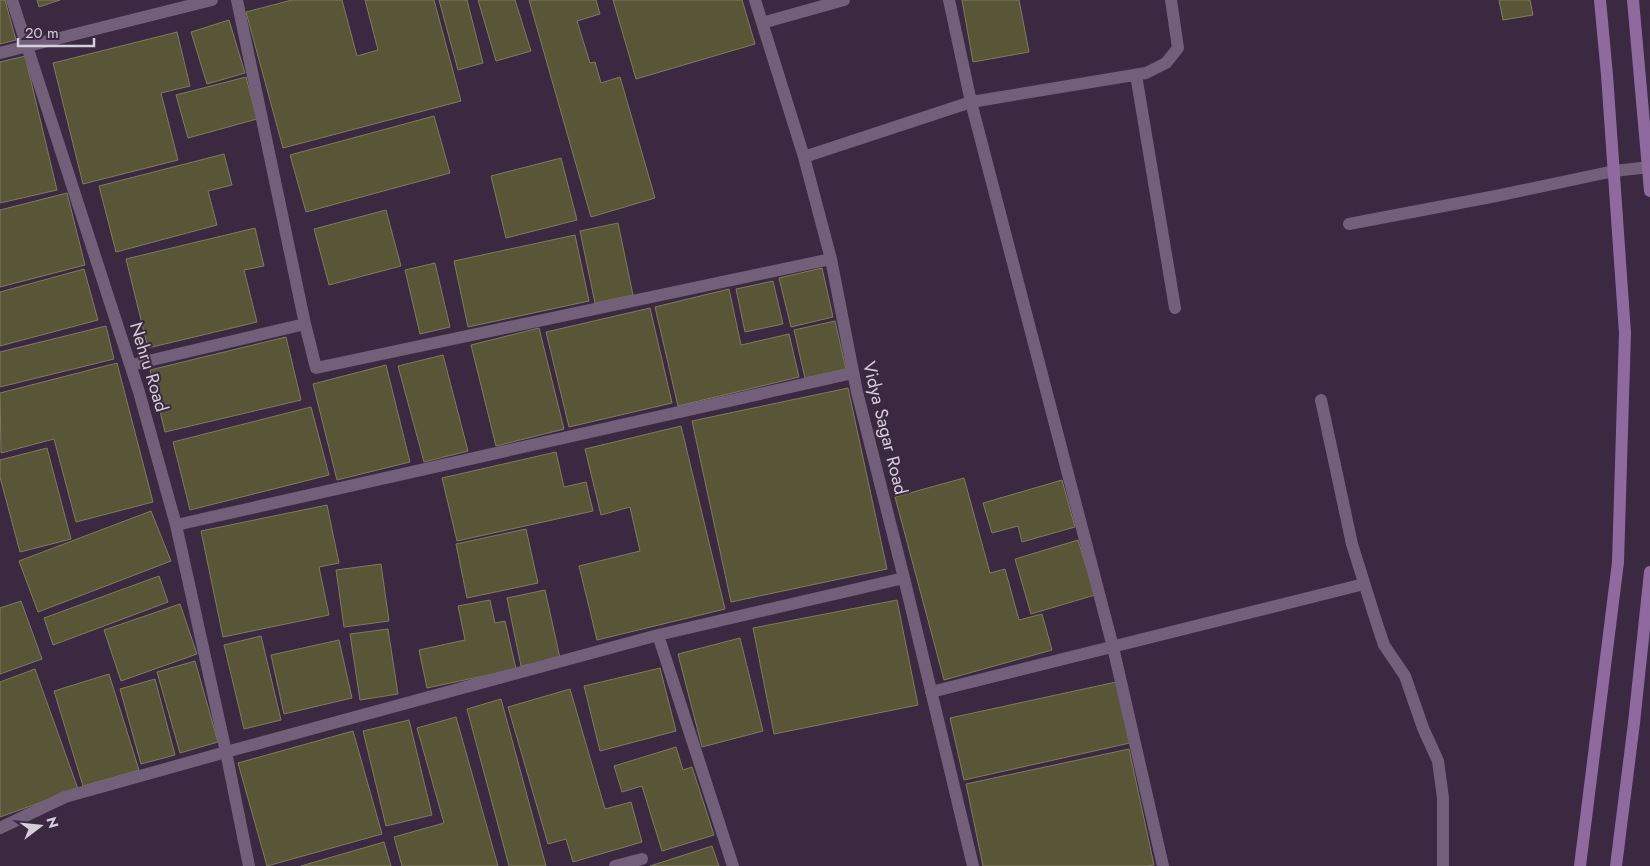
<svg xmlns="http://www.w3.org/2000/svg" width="1650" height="866" font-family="Jost,sans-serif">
	<rect width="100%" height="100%" fill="#3a2940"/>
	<path fill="#595638" stroke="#7f7c5d" d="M0,0H5L16,40L0,44Z
		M37,0H60L39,7Z
		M292,0H342L357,56L378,50L365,0H434L461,101L283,148L246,12Z
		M439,0H467L483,63L458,70Z
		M478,0H515L531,51L496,61Z
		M529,0H596L600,14L577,21L590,63L595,62L601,83L620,77L655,198L591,217Z
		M613,0H742L755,44L636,79Z
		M962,0H1019L1029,52L973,62Z
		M1499,0H1530L1533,15L1503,20Z
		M229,20L245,73L207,84L191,32Z
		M177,32L190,86L161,93L178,160L83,184L53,63Z
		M25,56L57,190L0,203V62Z
		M246,77L257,119L188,138L176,95Z
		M434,116L450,173L306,212L290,155Z
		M224,154L232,185L208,191L217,225L116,252L99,186Z
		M561,158L577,220L506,238L491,176Z
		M67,193L85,265L0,287V210Z
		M386,210L401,266L329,285L314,229Z
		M618,223L633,295L595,303L580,231Z
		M255,228L264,266L244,270L257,322L148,348L126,259Z
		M575,235L589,301L468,327L454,261Z
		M435,263L450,327L420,334L405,270Z
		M822,268L833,317L791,327L779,278Z
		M84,269L98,320L0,346V292Z
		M773,281L783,324L745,332L736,289Z
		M729,289L741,345L789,334L799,377L678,406L655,307Z
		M650,308L672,403L569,427L546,332Z
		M835,321L846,369L805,378L794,330Z
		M106,326L114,359L0,387V352Z
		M539,328L564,429L496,446L471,345Z
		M286,337L301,400L165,432L150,370Z
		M443,355L468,451L424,462L398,366Z
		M117,363L153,502L76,522L54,439L1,453L0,393Z
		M386,365L410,462L337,480L313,384Z
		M848,388L887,569L731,602L692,421Z
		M311,407L329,475L190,510L173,442Z
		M681,426L725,609L597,640L579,566L640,551L630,507L601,515L585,449Z
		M47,448L71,539L20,552L0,477V460Z
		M556,452L564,487L586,482L593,511L457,541L442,478Z
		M964,478L990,573L1005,569L1019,620L1042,614L1052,650L944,680L895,497Z
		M1062,480L1075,527L1022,542L1018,526L992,533L983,503Z
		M327,505L339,563L319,567L329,615L223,637L201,531Z
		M151,511L171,561L38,612L19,561Z
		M526,529L538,583L467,598L456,544Z
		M1078,540L1095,595L1031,614L1015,559Z
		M381,564L389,621L344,627L336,570Z
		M159,576L168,602L53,645L44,618Z
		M545,590L560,658L521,666L507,598Z
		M490,600L495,623L505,621L516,669L427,688L419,650L465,640L458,606Z
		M897,600L918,705L774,734L753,628Z
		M21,601L42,659L0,674V608Z
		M180,604L197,654L121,681L104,630Z
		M388,629L398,694L360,700L350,634Z
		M261,636L281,720L244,729L224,645Z
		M740,638L763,731L702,747L678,654Z
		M339,640L352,698L284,714L271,655Z
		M195,661L218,742L180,753L157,672Z
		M660,668L676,731L600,751L584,686Z
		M35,669L78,789L0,817V682Z
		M109,674L139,770L83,786L54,691Z
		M155,679L175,755L141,764L120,689Z
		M1116,682L1130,743L964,780L950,718Z
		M570,689L605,809L631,802L642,842L573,862L566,839L548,844L508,707Z
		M501,699L546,866H509L467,709Z
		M456,717L498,866H402L394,837L444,823L417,728Z
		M409,720L432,815L386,826L363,731Z
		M353,731L382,834L267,866L238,763Z
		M676,747L683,770L692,767L714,835L662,851L642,786L622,792L614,766Z
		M1129,749L1154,865L1147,866H983L966,784Z
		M384,842L391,866H301Z
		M712,846L719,866H650Z"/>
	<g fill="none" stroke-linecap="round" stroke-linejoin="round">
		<path stroke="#72607a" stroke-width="12" d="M12,0L139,392L176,525L226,752L249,866
			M237,0L305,324L316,368L831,259
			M755,0L804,157L831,259L857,392L904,578L973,866
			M949,0L971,102L1113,647L1163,866
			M762,23L844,0
			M0,53L212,0
			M1136,75L1175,308
			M804,157L971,102L1146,73L1166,63L1178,48L1171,0
			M1349,224L1496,196L1614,171L1650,167
			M131,365L305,324
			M1321,400L1352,544L1376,621L1384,645L1405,676L1423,728L1438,761L1443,798V866
			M176,525L853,373
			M658,635L733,866
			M931,692L1364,584
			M0,828L65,797L226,752L658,635L904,578
			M615,866L642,859"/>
		<path stroke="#8f6a9e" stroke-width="12" d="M1633,0L1650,191
			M1580,866L1618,562L1625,333L1607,75L1600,0
			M1616,866L1634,723L1650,572"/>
	</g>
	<g text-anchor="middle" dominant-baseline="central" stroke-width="4" stroke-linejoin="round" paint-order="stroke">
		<g font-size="18" fill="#d7cddc" stroke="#3a2940">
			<text transform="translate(149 367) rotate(73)">Nehru Road</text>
			<text transform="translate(885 428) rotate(76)">Vidya Sagar Road</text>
		</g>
	</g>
	<g transform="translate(40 826) rotate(74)" stroke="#3a2940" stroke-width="4" paint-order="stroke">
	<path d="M0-4L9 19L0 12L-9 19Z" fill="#d7cddc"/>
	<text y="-8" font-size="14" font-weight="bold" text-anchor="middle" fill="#d7cddc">N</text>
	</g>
	<path d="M18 38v8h76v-8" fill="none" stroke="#d7cddc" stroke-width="2.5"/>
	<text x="25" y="38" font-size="15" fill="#d7cddc" stroke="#3a2940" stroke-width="4" paint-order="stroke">20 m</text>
</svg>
